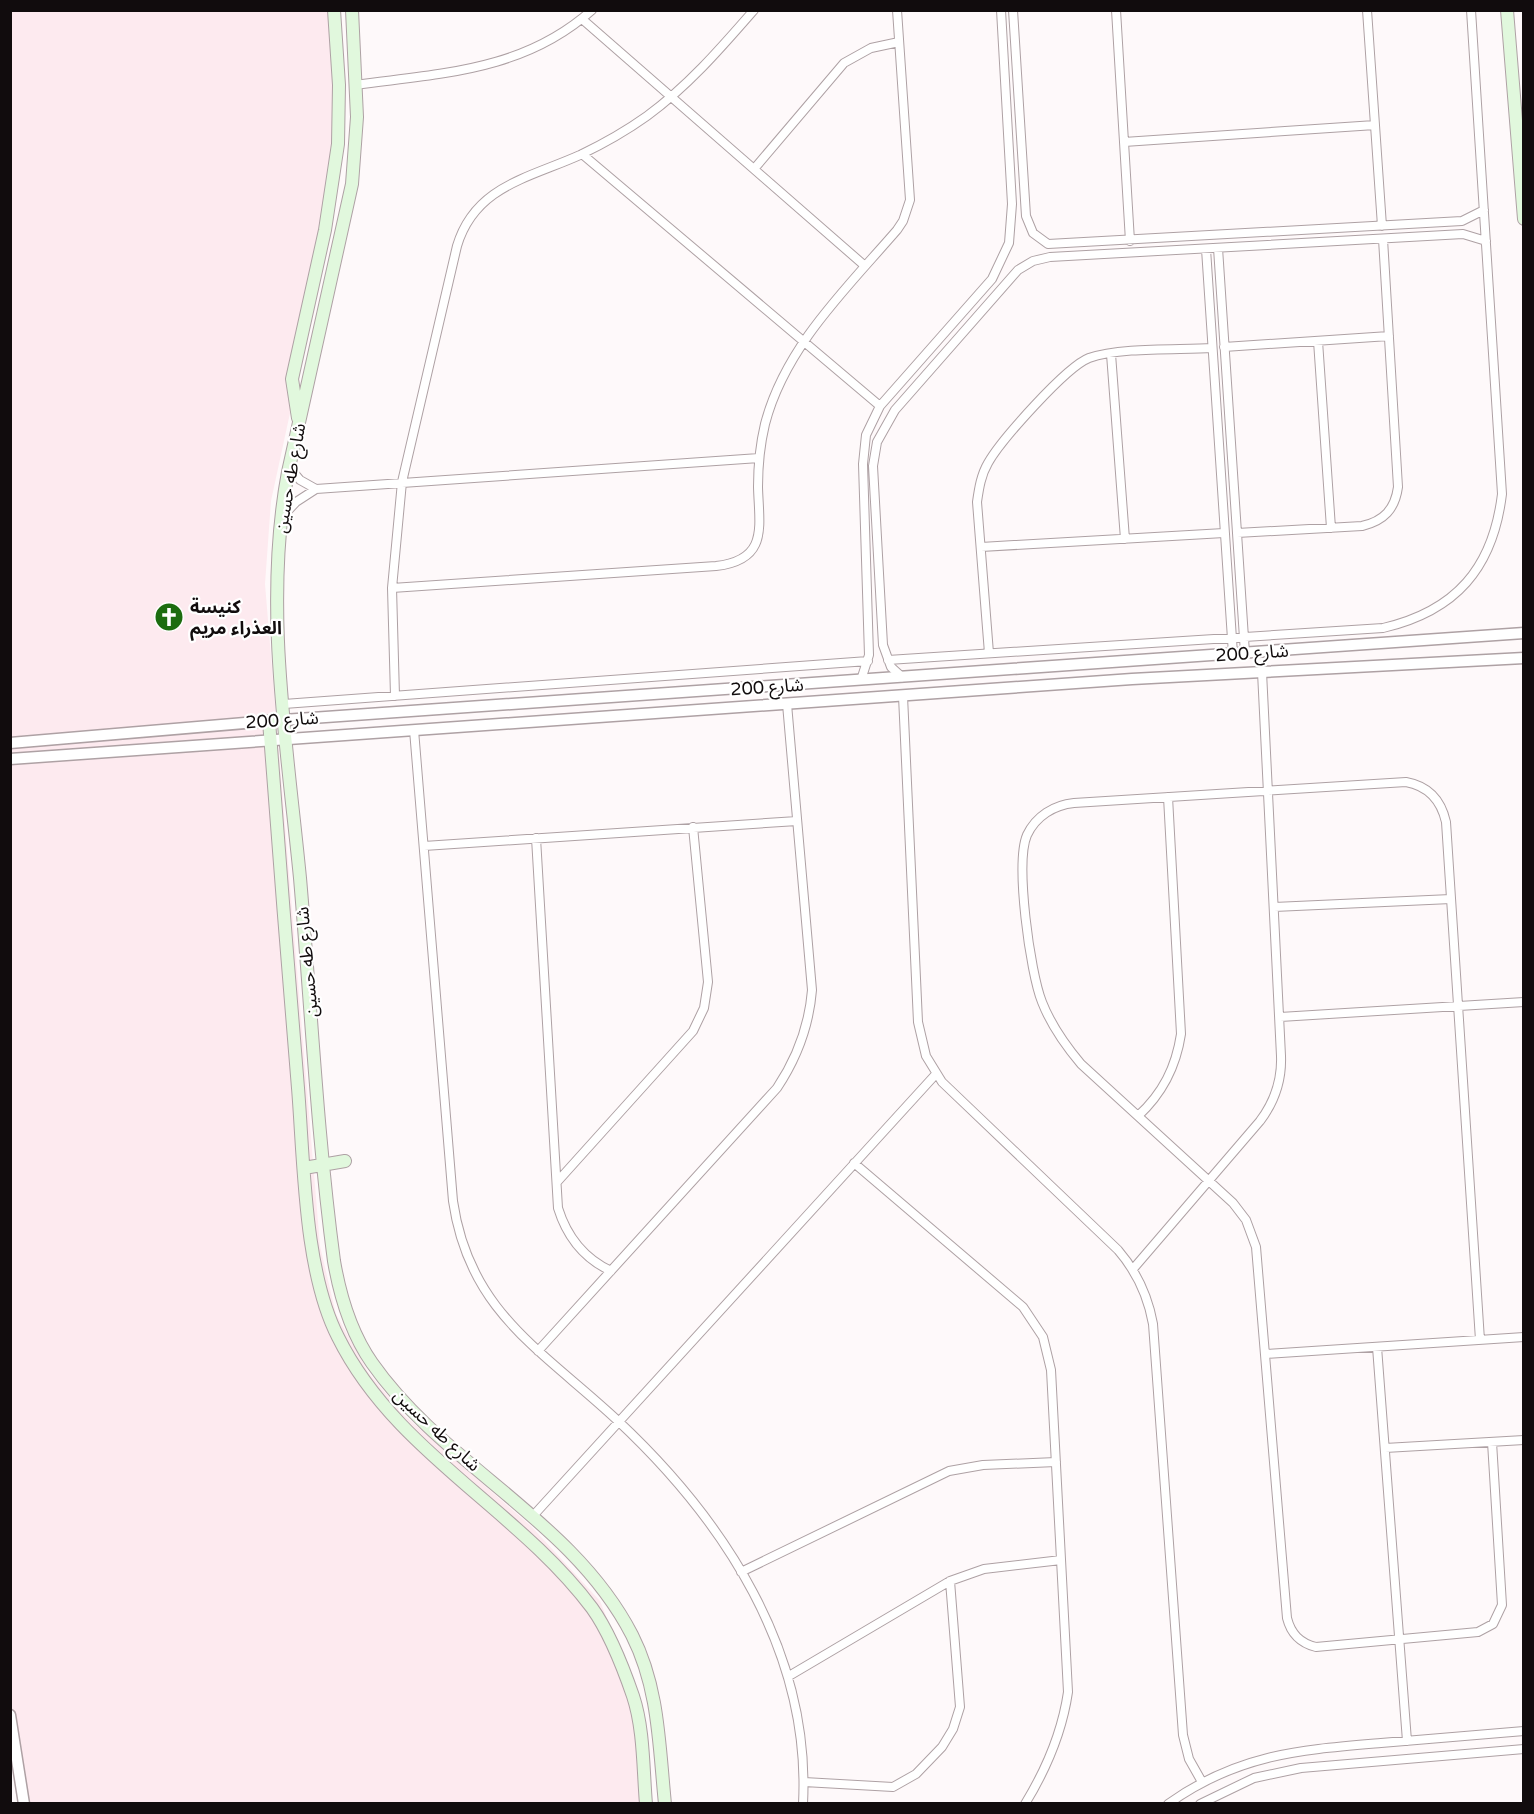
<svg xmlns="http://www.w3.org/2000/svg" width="1534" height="1814" font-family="'Varela Round','Noto Sans Arabic',sans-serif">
	<rect width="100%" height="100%" fill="#fef9fa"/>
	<path fill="#fdeaef" d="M10,11H337L343,120L327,242L271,501L265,584L320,1246L336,1314L368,1372L404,1415L531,1526L600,1601L636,1690L652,1803H24L10,1726Z"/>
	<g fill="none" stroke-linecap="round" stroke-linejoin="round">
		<g stroke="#aea1a4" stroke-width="10">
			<path id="minor" d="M1013,10L1026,216L1033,233L1048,244L1462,221L1484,210
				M1116,10L1130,241
				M1367,10L1382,226
				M582,19L865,266
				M356,85C442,73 524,71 592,10
				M1124,142L1375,125
				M582,154L880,406
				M754,169L844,63L871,48L899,42
				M1218,248L1245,653
				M1206,249L1233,654
				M1318,341L1331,528
				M1224,347L1389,336
				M1111,354L1125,539
				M289,467L300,480L316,489
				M282,517L296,502L316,489L759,458
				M1237,533L1362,526C1384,521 1395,509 1398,487L1383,239
				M981,547L1224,533
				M392,588L716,566C769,560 759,526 758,487C758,466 760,445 765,424C785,347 846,289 897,230L903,221L910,200L897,10
				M989,653L977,502C979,488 981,475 988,463C1001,440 1066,367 1089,358C1120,347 1178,350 1212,348
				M888,660L1383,628C1456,611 1493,568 1502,494L1471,10
				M902,677L891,667L883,645L873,466L877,442L895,410L1018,270L1033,261L1050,257L1463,234L1486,241
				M861,680L869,655L863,464L866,435L880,406L992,279L1009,243L1012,204L1001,10
				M395,696L392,588L402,482L457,246C475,186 529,178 580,155C603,144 626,131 647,116C688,86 720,49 754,10
				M903,696L918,1022L926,1056L942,1082L1118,1250C1137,1272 1148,1296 1153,1324L1183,1735L1189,1759L1202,1782
				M284,704L868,661
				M414,730L453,1201C469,1312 542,1350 617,1420C724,1520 811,1652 803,1804
				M536,838L558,1208C567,1237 583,1258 611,1271
				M424,846L797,821
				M1274,907L1451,899
				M1280,1017L1524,1002
				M1138,1116C1163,1093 1176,1067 1181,1034L1168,797
				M854,1163L1023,1307L1043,1337L1051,1370L1068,1692C1062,1733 1047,1768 1025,1804
				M557,1182L693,1031L704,1008L708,982L693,827
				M1133,1269L1260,1121C1275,1101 1282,1081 1281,1056L1262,672
				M1480,1340L1446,822C1441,800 1428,786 1406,782L1074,803C1054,805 1036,816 1027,835C1015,863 1030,972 1042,1002C1051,1025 1065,1045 1081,1064L1233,1203L1246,1220L1256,1247L1287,1618C1291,1634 1300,1643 1316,1647L1478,1632L1493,1624L1502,1605L1492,1442
				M1377,1347L1407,1741
				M538,1351L777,1088C797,1058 809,1027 812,990L787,704
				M1266,1354L1524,1337
				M1385,1448L1524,1440
				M532,1517L936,1074
				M741,1572L949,1471L983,1465L1056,1462
				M789,1676L950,1581L984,1569L1061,1560
				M804,1782L893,1787L916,1774L942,1747L953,1729L960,1707L950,1581
				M1168,1804C1238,1754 1299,1750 1381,1743C1429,1739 1476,1735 1524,1731
				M1200,1804L1254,1778L1301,1768L1524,1749"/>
		</g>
		<g stroke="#aea1a4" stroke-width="13">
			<path id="tertiary" d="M10,743L269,721L1524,633
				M10,759L1132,679L1524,658
				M10,1715L24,1804"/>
		</g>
		<g stroke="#aea1a4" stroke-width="14">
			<path id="secondary" d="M352,10L357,117L352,184L288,472C263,605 287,744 300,878C311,1005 317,1134 334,1261C340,1296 351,1333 372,1363C444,1466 573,1520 632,1635C659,1688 659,1745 665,1804
				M1507,10L1524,219
				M298,418L292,379L325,230L338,144L339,85L334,10
				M269,721C278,843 288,966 298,1088C304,1162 304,1271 338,1337C395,1452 517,1508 592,1608C610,1633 623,1667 633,1696C644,1729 643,1769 646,1804
				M304,1168L345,1161"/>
		</g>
		<use href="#minor" stroke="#fff" stroke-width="8"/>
		<use href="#tertiary" stroke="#fff" stroke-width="10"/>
		<use href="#secondary" stroke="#e1f8dd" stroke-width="12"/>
	</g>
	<defs>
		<g id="church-disc" transform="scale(1.5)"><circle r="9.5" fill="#1c6c0f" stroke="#fff"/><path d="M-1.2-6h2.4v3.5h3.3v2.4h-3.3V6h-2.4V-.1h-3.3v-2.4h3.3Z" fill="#fff"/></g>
	</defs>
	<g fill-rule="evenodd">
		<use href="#church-disc" x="169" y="617"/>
	</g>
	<g text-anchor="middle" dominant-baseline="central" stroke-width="4.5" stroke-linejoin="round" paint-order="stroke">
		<g font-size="18" fill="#110c0d" stroke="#fff">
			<text transform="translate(290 478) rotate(-80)">شارع طه حسين</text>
			<text transform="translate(1252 653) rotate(-4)">شارع 200</text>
			<text transform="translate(767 687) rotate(-4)">شارع 200</text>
			<text transform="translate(282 720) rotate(-4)">شارع 200</text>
			<text transform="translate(307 962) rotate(-95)">شارع طه حسين</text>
			<text transform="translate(437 1430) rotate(43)">شارع طه حسين</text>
		</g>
		<g font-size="18" font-weight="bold" fill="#110c0d" stroke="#fff" text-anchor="start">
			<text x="190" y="607">كنيسة<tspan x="190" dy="21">العذراء مريم</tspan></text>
		</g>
	</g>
	<rect width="1534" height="1814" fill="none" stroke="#110c0d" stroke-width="24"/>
</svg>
